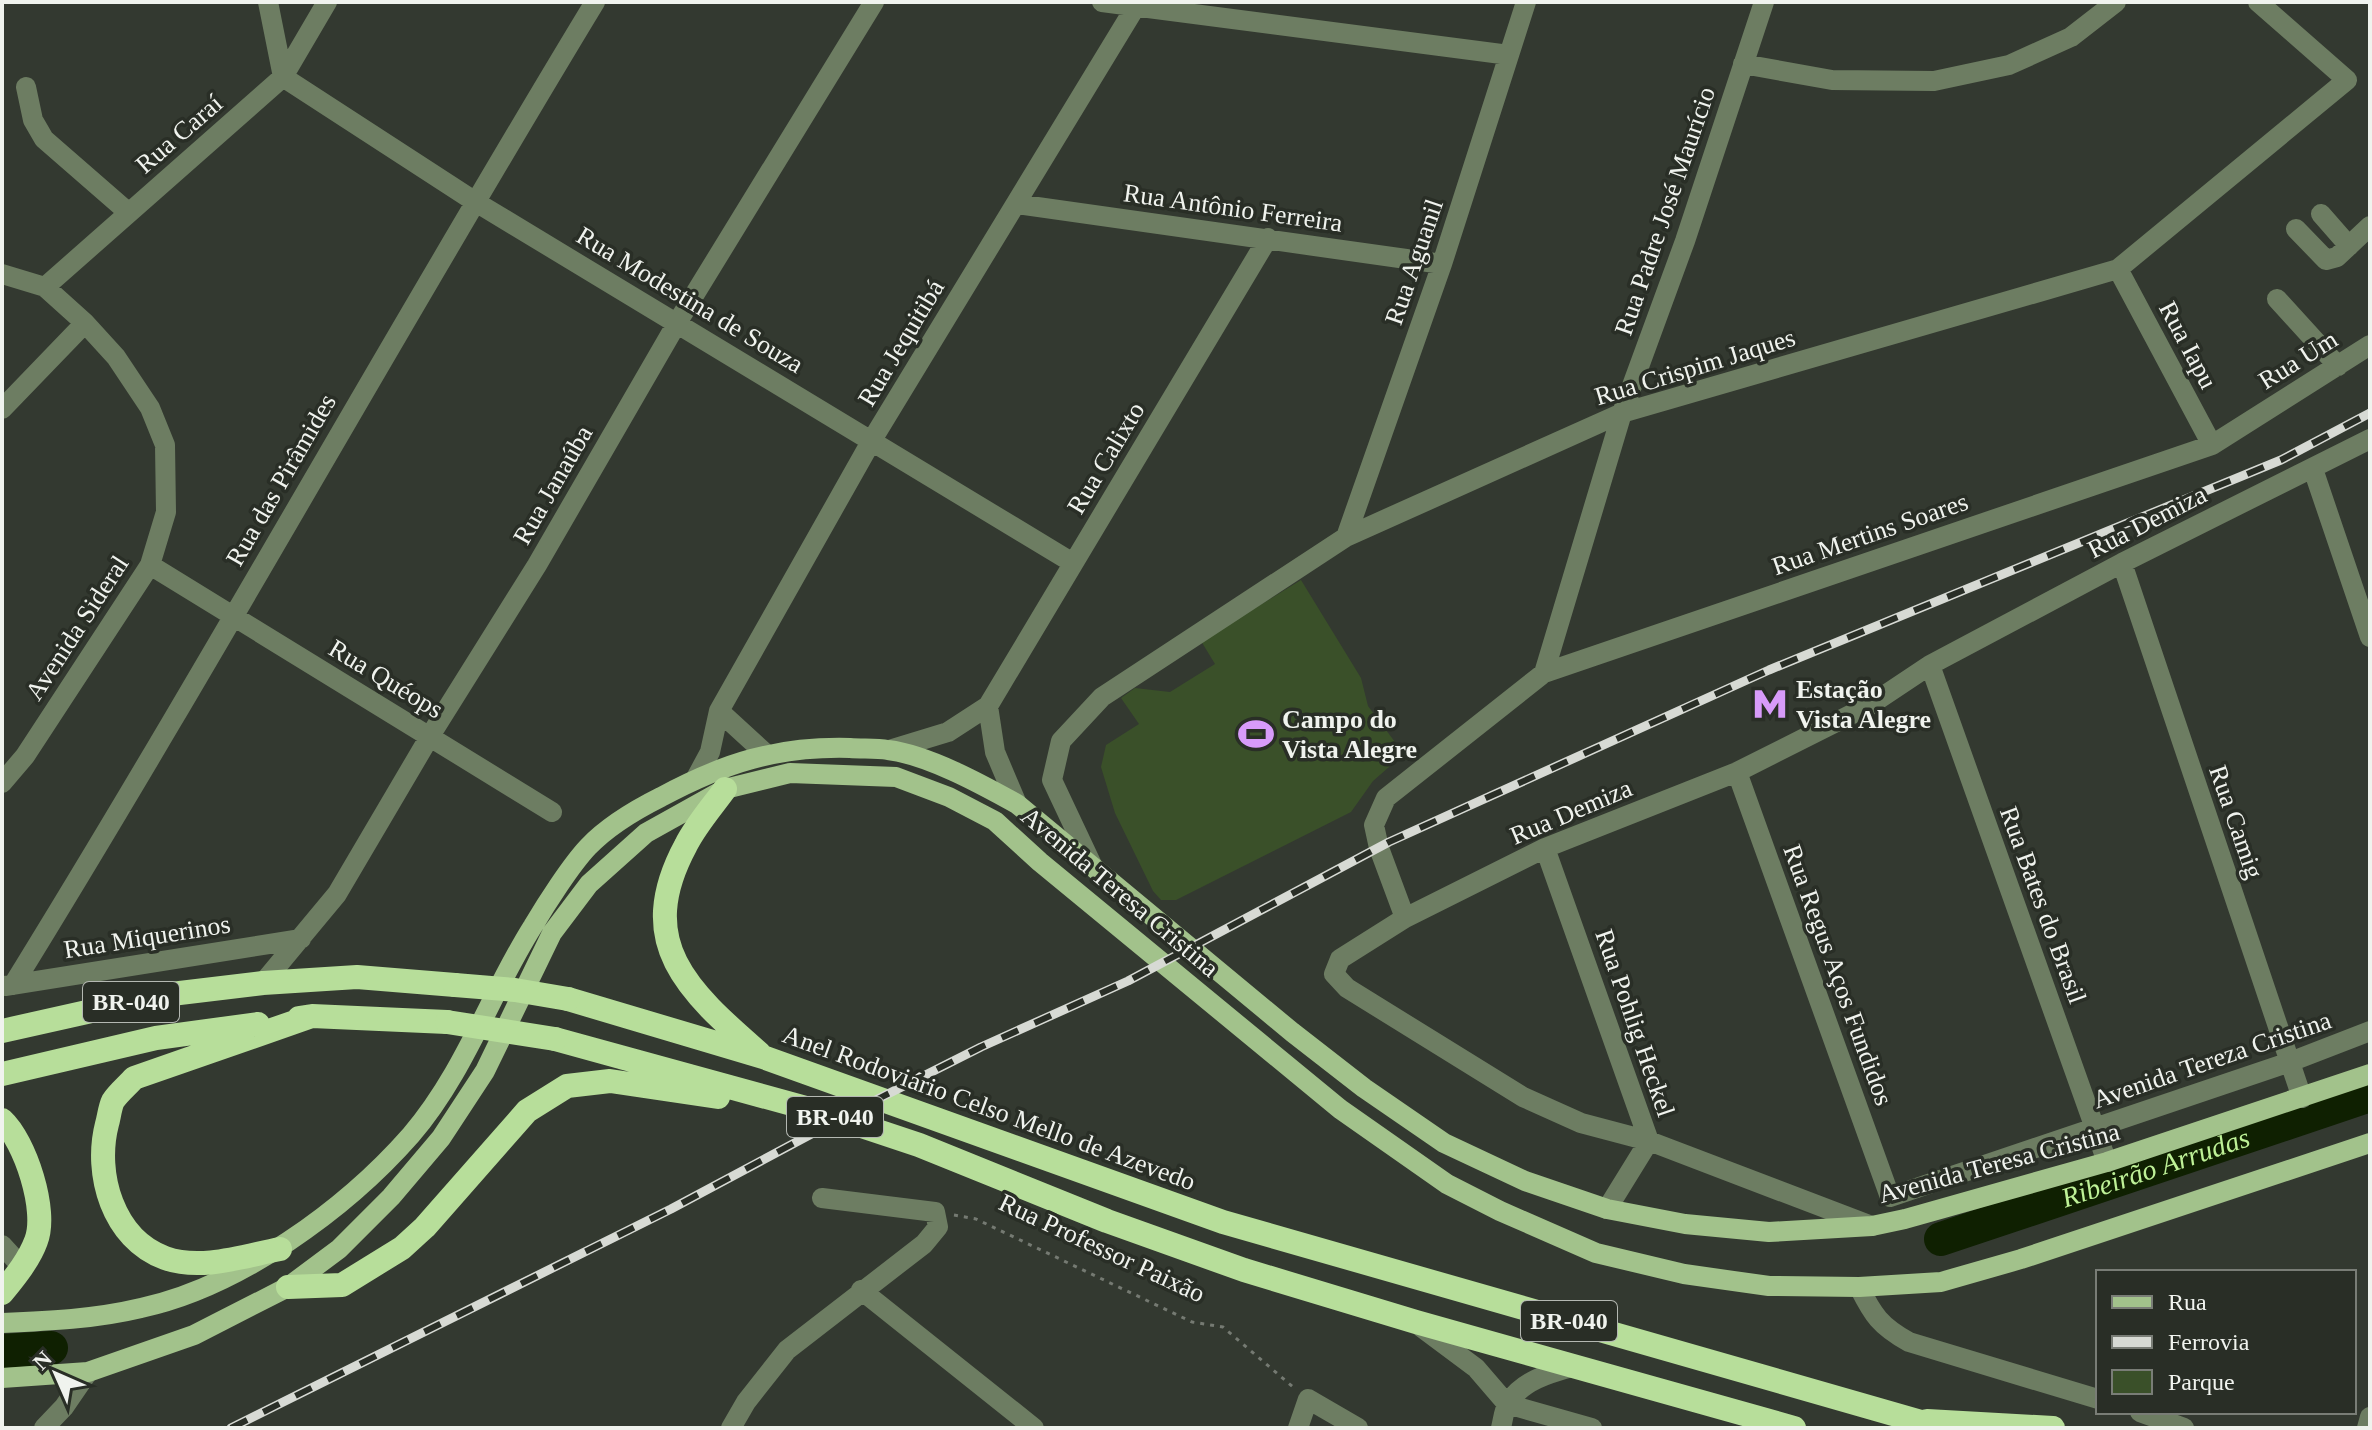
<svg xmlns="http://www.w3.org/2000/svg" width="2372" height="1430" font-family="Georgia,serif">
	<rect width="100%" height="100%" fill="#333930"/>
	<path fill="#3a5029" d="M1301,580L1361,678L1368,706L1404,754L1373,781L1351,812L1176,900H1161L1153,891L1115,813L1101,767L1106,745L1139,724L1121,698L1135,688L1170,692L1215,664L1201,641Z"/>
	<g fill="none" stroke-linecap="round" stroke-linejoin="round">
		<g stroke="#0f2001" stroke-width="34">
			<path id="s1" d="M1941,1239L2370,1095"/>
			<path d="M2,1351L51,1348"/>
		</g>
		<path stroke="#757a72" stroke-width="3" stroke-dasharray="4 6" stroke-linecap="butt" d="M954,1215L976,1219L1192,1322L1223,1327L1293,1387"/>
		<path stroke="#6d7d62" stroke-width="20" d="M268,2L283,77L474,201L1073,563
			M1102,2L1509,55
			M1743,64L1832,80L1934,81L2009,65L2071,37L2116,2
			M26,87L33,120L44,139L129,213
			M1016,204L1442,264
			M2321,214L2349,246
			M2296,229L2326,260L2337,257L2370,226
			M2118,269L2212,445
			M2,274L45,287L85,323L116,357L150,408L165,445L166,512L150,565L25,756L2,783
			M45,287L283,77L327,2
			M2277,299L2338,366
			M2,409L85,323
			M2313,469L2370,637
			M1346,537L1442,264L1526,2
			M2122,563L2302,1098
			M150,565L552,812
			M1930,665L2107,1162
			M1544,673L2212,445L2370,345
			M988,706L995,752L1017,804
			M719,711L766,754
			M889,750L948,732L988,706L1268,238
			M1737,772L1890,1197L2290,1062L2370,1031
			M696,778L710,752L719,711L872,440L1136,6
			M1545,848L1649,1141
			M1093,867L1052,780L1061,741L1102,697L1346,537L1622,413L2118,269L2347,80L2258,2
			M1405,918L1379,848L1374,825L1386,798L1544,673L1622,413L1685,241L1764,2
			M263,983L337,894L430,736L537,565L677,323L874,2
			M13,985C213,661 397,328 595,2
			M5,986L301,939
			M1607,1209L1649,1141
			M1872,1226L1649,1141L1581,1123L1523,1097L1347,988L1334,974L1340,959L1405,918L1545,848L1737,772L1870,705L1930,665L2122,563L2370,439
			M2,1245L22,1267
			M1859,1287C1873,1315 1880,1326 1909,1342L2098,1399
			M861,1290L1034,1428
			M1421,1327L1476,1368L1507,1404
			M1507,1404L1592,1428
			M2140,1412L2184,1428
			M44,1428L64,1407L88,1372
			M731,1428L746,1402L787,1350L924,1244L938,1227L935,1212L822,1198
			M1298,1428L1308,1399L1358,1428
			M1501,1428C1503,1420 1504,1409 1508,1403C1523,1380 1550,1373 1575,1366
			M2367,1428L2370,1417"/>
		<path stroke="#a2c28b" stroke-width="20" d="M2,1323C49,1321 95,1319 141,1308C239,1287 346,1209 411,1135C465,1072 490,994 533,926C546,904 571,865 588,847C608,826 635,810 661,797C724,763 777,746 850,748C862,749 876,748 888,750C928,755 981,784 1017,804L1292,1032L1364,1088L1444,1143L1525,1181L1607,1209L1685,1224L1769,1232L1872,1226L1905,1219L2107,1162L2370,1074
			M2,1378L88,1372L194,1335L288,1287L339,1249L391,1197L441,1138L485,1071L552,933L589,884L646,833L725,789L790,773L896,777L949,797L995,821L1040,862L1340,1109L1447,1184L1500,1211L1596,1253L1684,1274L1769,1286L1859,1287L1941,1282L2021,1259L2370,1143"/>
		<path stroke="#b7de9a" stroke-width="24" d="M725,789C712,807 696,825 686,845C633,943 688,991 759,1053
			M568,999L763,1057L1223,1222L1942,1428
			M299,1018L312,1016L447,1022
			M2,1031L163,995L263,983L357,977L455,985
			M555,1039L817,1111L919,1145L1107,1221L1244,1270L1416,1322L1794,1428
			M2,1074L156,1038L258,1024
			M2,1120C25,1141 48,1211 36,1241C29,1260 15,1277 2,1293
			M280,1249C244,1256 201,1271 165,1258C113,1239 94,1174 107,1124C109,1117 110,1107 113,1101C118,1093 128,1085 134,1078L312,1016
			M288,1287L342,1285L402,1248L425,1227L527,1111L567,1086L610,1081L718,1097
			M1927,1421L2053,1428"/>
		<g stroke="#d7dad4" stroke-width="9">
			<path id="rail" d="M231,1428L671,1209L860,1108L981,1047L1128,981L1389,842L1769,670L2281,460L2370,413"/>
		</g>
		<use href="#rail" stroke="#292e26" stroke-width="6" stroke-dasharray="18" stroke-linecap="butt"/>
		<path stroke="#b7de9a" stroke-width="24" d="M455,985L515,990L568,999
			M447,1022L555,1039"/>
	</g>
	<defs>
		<g id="metro-bare" transform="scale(2.76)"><path d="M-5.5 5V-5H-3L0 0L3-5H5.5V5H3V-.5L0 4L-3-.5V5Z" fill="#d79bf9" stroke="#292e26" stroke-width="2.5" paint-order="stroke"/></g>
		<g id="stadium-bare" transform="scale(2.76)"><path d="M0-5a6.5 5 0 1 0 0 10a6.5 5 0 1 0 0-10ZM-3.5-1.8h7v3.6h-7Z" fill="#d79bf9" stroke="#292e26" stroke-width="2.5" paint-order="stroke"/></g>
	</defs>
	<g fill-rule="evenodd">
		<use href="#metro-bare" x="1770" y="704"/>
		<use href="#stadium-bare" x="1256" y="734"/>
	</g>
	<g text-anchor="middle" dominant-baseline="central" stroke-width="7" stroke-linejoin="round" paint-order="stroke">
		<g fill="#292e26" stroke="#b4b8b2" stroke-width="2">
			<rect x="83" y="982" width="96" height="40" rx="6"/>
			<rect x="787" y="1097" width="96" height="40" rx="6"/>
			<rect x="1521" y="1301" width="96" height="40" rx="6"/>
		</g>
		<g font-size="24" font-weight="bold" fill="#f0f3ee">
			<text x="131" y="1002">BR-040</text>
			<text x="835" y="1117">BR-040</text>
			<text x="1569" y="1321">BR-040</text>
		</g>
		<g font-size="26" fill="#f0f3ee" stroke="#292e26">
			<text transform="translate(179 134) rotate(-41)">Rua Caraí</text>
			<text transform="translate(1233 208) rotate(8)">Rua Antônio Ferreira</text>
			<text transform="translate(1665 211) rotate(-71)">Rua Padre José Maurício</text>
			<text transform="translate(1414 262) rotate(-71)">Rua Aguanil</text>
			<text transform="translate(690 300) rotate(31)">Rua Modestina de Souza</text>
			<text transform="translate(901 343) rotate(-59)">Rua Jequitibá</text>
			<text transform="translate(2188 345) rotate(62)">Rua Iapu</text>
			<text transform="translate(2298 360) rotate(-32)">Rua Um</text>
			<text transform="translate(1695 367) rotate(-17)">Rua Crispim Jaques</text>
			<text transform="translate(1106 458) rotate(-59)">Rua Calixto</text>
			<text transform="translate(281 480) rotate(-60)">Rua das Pirâmides</text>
			<text transform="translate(553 485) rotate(-60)">Rua Janaúba</text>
			<text transform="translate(2147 522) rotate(-27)">Rua Demiza</text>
			<text transform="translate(1870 534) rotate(-19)">Rua Mertins Soares</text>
			<text transform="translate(77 628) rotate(-57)">Avenida Sideral</text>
			<text transform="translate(386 679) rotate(31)">Rua Quéops</text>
			<text transform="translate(1571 812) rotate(-23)">Rua Demiza</text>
			<text transform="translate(2236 822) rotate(71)">Rua Camig</text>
			<text transform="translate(1120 892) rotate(40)">Avenida Teresa Cristina</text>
			<text transform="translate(2043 905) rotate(70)">Rua Bates do Brasil</text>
			<text transform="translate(147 937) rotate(-9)">Rua Miquerinos</text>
			<text transform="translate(1838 975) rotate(70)">Rua Regus Aços Fundidos</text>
			<text transform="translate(1635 1023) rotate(71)">Rua Pohlig Heckel</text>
			<text transform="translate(2212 1060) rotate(-19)">Avenida Tereza Cristina</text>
			<text transform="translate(989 1108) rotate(20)">Anel Rodoviário Celso Mello de Azevedo</text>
			<text transform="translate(1999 1163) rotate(-15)">Avenida Teresa Cristina</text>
			<text transform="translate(1102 1248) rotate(25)">Rua Professor Paixão</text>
		</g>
		<g font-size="26" font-weight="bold" fill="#f0f3ee" stroke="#292e26" text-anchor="start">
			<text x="1796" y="689">Estação<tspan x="1796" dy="30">Vista Alegre</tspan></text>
			<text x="1282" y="719">Campo do<tspan x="1282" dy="30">Vista Alegre</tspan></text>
		</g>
		<g font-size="28" font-style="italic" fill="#bef197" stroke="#292e26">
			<text stroke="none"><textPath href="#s1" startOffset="226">Ribeirão Arrudas</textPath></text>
		</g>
	</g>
	<rect width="2372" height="1430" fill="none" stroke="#f0f3ee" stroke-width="8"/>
	<rect x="2096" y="1270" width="260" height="144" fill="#292e26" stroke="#797d76" stroke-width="2"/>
	<rect x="2112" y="1296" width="40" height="12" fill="#a2c28b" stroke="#797d76" stroke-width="2"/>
	<text x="2168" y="1310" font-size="24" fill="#f0f3ee">Rua</text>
	<rect x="2112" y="1336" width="40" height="12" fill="#d7dad4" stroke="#797d76" stroke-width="2"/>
	<text x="2168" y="1350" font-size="24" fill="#f0f3ee">Ferrovia</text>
	<rect x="2112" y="1370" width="40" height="24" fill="#3a5029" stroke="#797d76" stroke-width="2"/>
	<text x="2168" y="1390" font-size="24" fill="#f0f3ee">Parque</text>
	<g transform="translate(56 1374) rotate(315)" stroke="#292e26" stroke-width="6" paint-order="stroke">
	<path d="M0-6L14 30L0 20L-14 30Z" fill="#f0f3ee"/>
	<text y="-12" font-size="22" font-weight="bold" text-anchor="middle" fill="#f0f3ee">N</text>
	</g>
</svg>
